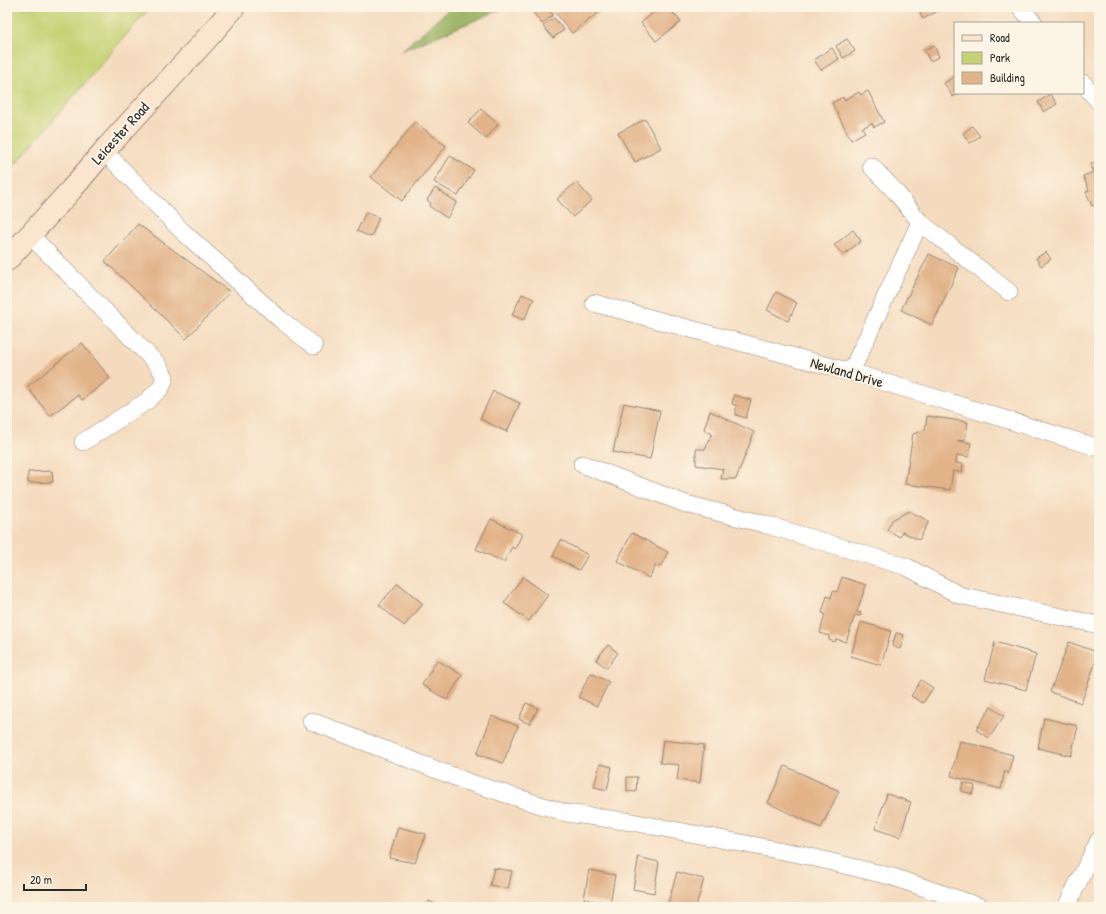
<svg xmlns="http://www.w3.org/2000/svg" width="1106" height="914" font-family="'Patrick Hand',sans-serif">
	<rect width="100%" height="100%" fill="#fcf5e5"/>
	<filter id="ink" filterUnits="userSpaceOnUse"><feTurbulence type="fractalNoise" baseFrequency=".025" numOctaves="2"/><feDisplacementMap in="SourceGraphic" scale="8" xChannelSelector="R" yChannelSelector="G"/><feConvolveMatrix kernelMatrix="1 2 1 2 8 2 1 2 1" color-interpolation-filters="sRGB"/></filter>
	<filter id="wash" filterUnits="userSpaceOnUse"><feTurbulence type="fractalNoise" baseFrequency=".012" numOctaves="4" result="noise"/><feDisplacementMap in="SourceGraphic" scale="16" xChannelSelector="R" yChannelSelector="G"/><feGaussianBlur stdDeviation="0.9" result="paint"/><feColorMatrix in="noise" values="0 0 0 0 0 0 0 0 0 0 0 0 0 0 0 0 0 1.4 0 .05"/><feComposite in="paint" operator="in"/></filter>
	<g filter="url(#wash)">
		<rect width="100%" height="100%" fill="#f5dbbe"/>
		<path fill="#c5d374" stroke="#787f50" d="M7,7H150L7,174Z"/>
		<path fill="#9cb566" stroke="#647048" d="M452,7H507L401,51Z"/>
		<g id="blocks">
			<path fill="#e2b388" d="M529,7H547L553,15L542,24Z
				M551,7H606L572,33Z
				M660,7H668L681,22L656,41L641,23Z
				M917,7H945L923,19Z
				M554,18L564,30L553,38L543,26Z
				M847,39L855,51L843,58L836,46Z
				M934,45L939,57L930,61L924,50Z
				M832,48L839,59L821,70L814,60Z
				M955,76V93H959L953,97L944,83Z
				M868,91L884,122L874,127L872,123L862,128L865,132L851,140L832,103L843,97L844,100L859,92L860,95Z
				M1050,94L1057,104L1044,112L1038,102Z
				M481,109L498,124L486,139L468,123Z
				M645,119L661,148L635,162L618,133Z
				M415,122L446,146L402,201L371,177Z
				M972,126L980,136L970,143L963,134Z
				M450,156L474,170L458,196L434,182Z
				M1099,161V213L1096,205L1092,206L1086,192L1089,190L1083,176L1093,172L1090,165Z
				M576,182L592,200L573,217L557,199Z
				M435,188L457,202L447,218L429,206L431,203L427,200Z
				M366,212L379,218L371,237L357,231Z
				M138,224L230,292L186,339L105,261Z
				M853,230L861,241L843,255L834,245Z
				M1046,252L1051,259L1041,266L1036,258Z
				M929,254L959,268L932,325L901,310Z
				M776,292L797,303L788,321L767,310Z
				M522,294L534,299L524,320L512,315Z
				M82,343L110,378L82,400L78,395L50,416L27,387Z
				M493,391L520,403L507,432L480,419Z
				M734,395L751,400L746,418L736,415V405L732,404Z
				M624,403L660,411L650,459L613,452Z
				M710,411L754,432L736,479H721L723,469L696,465V449H705L712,434L704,429Z
				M927,416L968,422L965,441L958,440V441L971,443L969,457L957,455L956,463L963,464L962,472L953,471L950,490L905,484L913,434L925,430Z
				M52,471L53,482L28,483V472Z
				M909,511L929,521L919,540L902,532L900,537L887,530L892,520Z
				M491,519L522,534L515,549L512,547L504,562L476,549Z
				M632,533L668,552L660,567L656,565L649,578L617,561Z
				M561,540L588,555L579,570L553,556Z
				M523,577L548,595L529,621L504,603Z
				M842,577L866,585L857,612L861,613L860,616L855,615L846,642L836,639L835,642L829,640V636L820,633L825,614L822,613L827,596L831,598L833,591L837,592Z
				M398,583L423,604L404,626L379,605Z
				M861,622L891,631L881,665L851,656Z
				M896,633L904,635L900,649L892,646Z
				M995,642L1036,654L1026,690L985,679Z
				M1069,642L1099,653L1081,703L1050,692Z
				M608,645L618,653L607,668L596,660Z
				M437,660L462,675L447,700L422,685Z
				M591,673L609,682L597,706L578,697Z
				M921,680L933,688L923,703L911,696Z
				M526,703L538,708L530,724L519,719Z
				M991,707L1004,716L989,738L976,730Z
				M492,716L518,726L503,763L477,754Z
				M1044,718L1078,726L1071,756L1038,748Z
				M663,740L704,745L700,783L677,780L679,765L660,763Z
				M960,741L1013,755L1008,774L1005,770L1001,789L951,776Z
				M600,764L612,767L607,790L594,787Z
				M785,766L839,791L821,828L768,803Z
				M627,777H637L636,792L627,791Z
				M963,782L975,786L973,794L961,791Z
				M887,794L911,802L900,837L875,829Z
				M398,827L426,834L415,863L389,858Z
				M637,857L659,862L654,893L633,889L638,861Z
				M494,868L512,871L508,889L490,885Z
				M589,870L615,875L610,904L584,899Z
				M677,872L704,879L696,907H678L668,904Z
				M429,901L442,907H426Z"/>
		</g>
	</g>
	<g filter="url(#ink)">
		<use href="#blocks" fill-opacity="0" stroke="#908374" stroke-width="1"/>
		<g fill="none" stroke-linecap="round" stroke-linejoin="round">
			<g stroke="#908374" stroke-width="18">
				<path id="street" d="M1020,7L1034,23
					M1083,83L1099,102
					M104,151L182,231L280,319L314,346
					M920,222L1009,292
					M30,235L158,365L165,377L161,388L147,401L83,442
					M594,303L851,372L1099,448
					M851,372L920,222L895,191L871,166
					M582,464L686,504L764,524L907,567L959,595L1099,625
					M311,721L468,782L566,813L632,822L803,855L893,877L981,907
					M1066,907L1099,840"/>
			</g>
			<g stroke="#908374" stroke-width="24">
				<path id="secondary" d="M7,260L71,190L104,151L210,35L234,7"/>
			</g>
			<use href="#street" stroke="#fff" stroke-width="17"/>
			<use href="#secondary" stroke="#fce5cf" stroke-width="22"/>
		</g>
	</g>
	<g text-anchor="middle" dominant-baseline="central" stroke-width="4" stroke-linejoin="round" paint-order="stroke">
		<g font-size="15" fill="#2b2b2b" stroke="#fcf5e5">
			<text transform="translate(120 133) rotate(-48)">Leicester Road</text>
			<text transform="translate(847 372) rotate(16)">Newland Drive</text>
		</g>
	</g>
	<rect width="1106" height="914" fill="none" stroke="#fcf5e5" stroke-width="24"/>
	<rect x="954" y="22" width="130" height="72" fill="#fcf5e5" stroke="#a8a49b"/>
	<rect x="962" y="35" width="20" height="6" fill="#fce5cf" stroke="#a8a49b"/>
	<text x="990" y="42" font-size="12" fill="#2b2b2b">Road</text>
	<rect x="962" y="52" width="20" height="12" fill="#c5d374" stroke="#a8a49b"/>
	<text x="990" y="62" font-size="12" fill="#2b2b2b">Park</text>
	<rect x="962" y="72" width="20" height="12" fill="#e2b388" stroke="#a8a49b"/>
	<text x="990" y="82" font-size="12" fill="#2b2b2b">Building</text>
	<path d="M24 884v6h62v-6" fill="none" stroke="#2b2b2b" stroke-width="2"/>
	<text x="30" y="884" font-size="12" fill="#2b2b2b" stroke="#fcf5e5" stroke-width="3" paint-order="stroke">20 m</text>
</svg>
